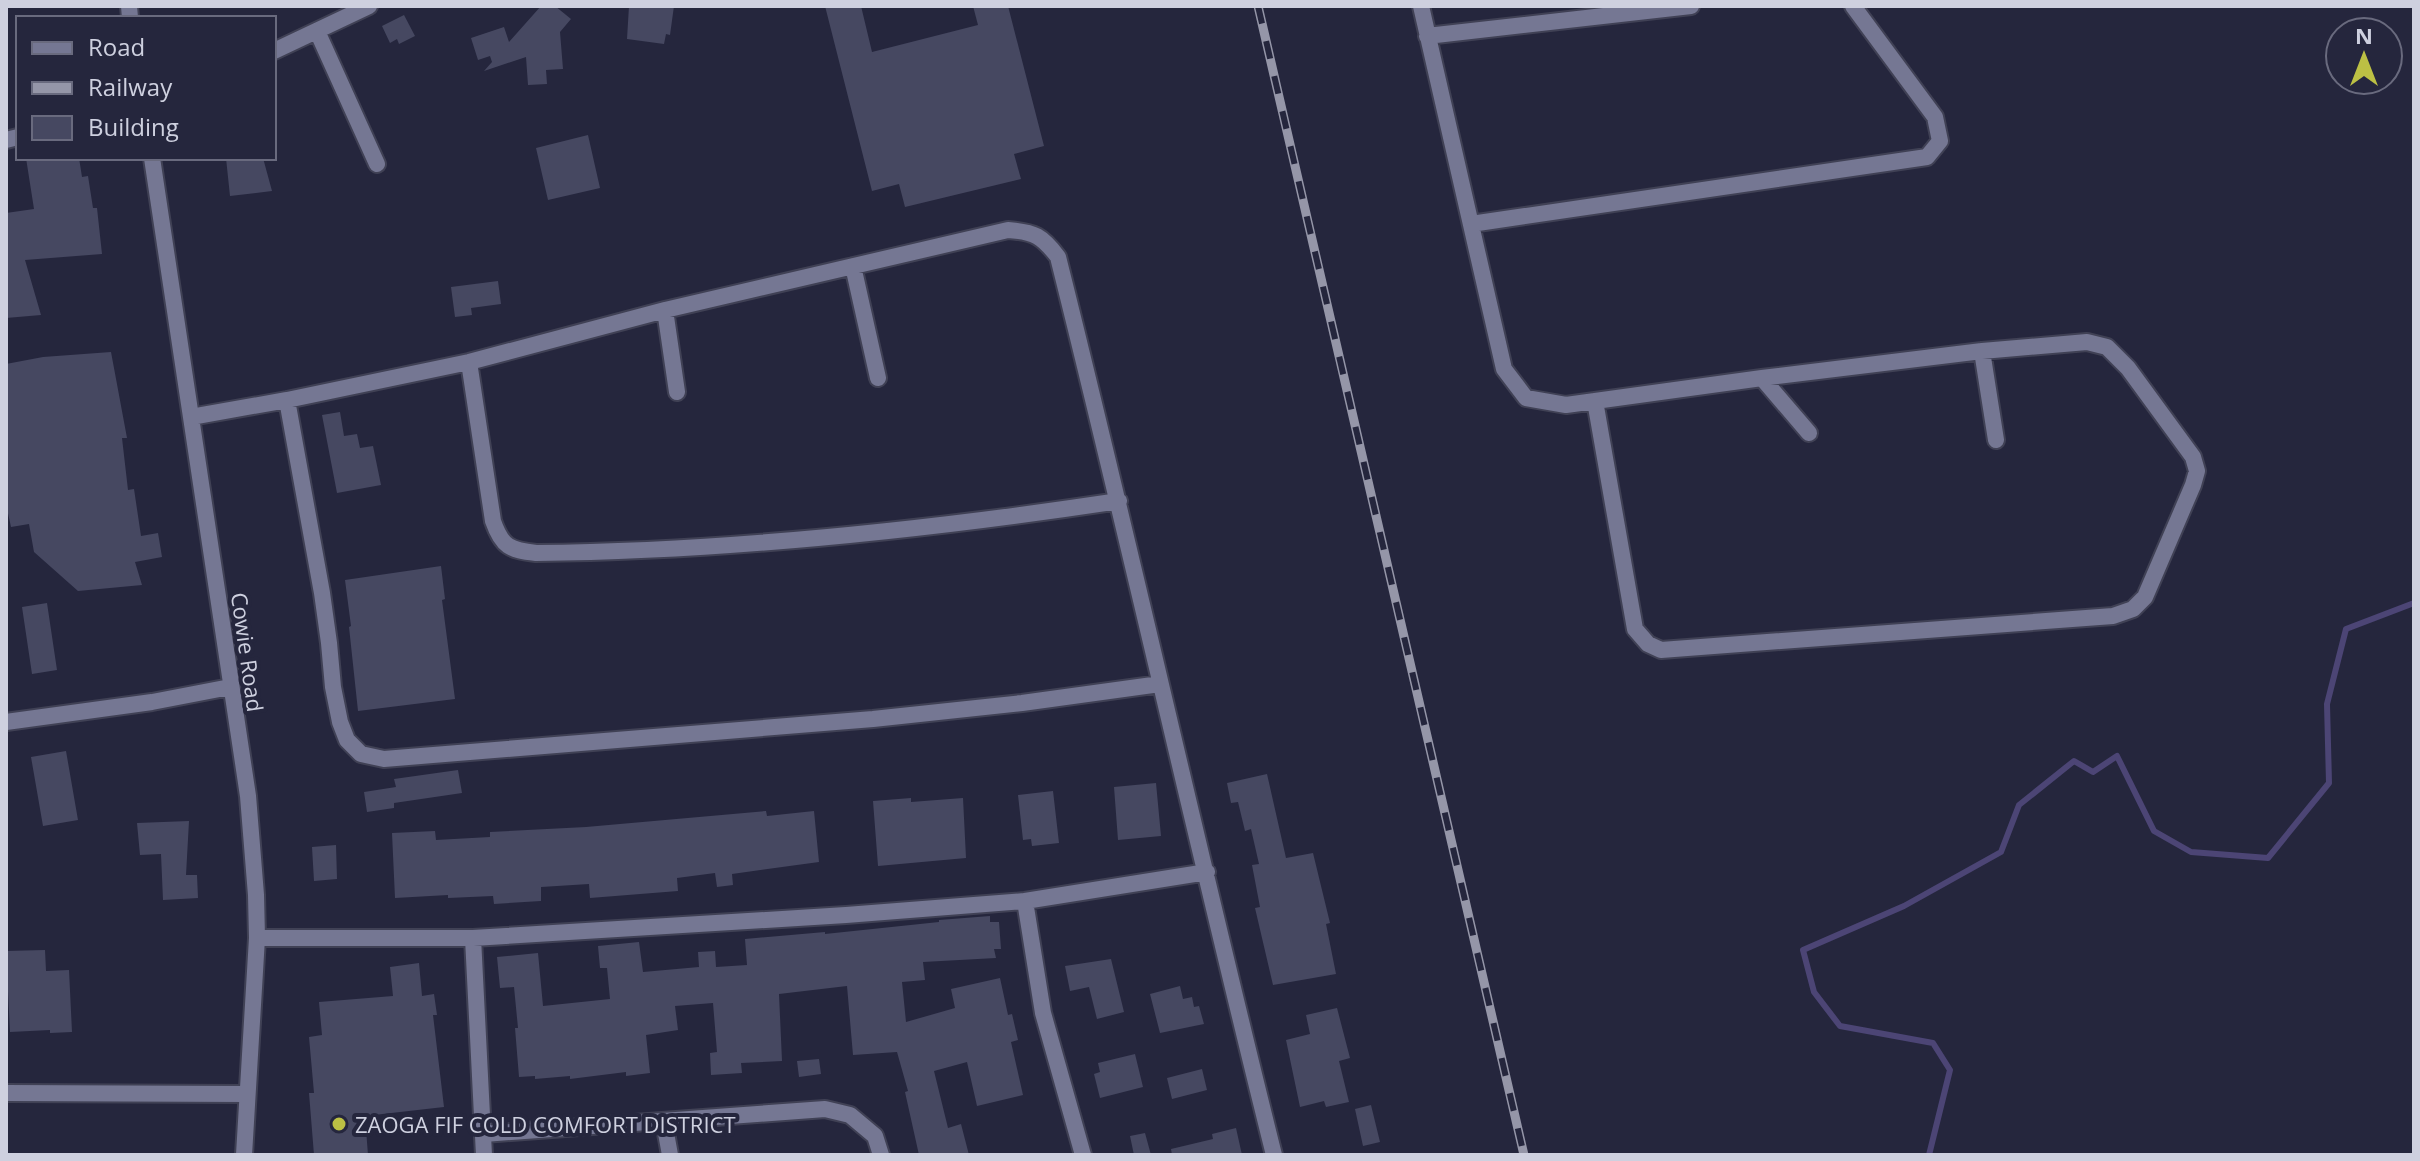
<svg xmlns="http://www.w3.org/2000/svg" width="2420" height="1161" font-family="'Open Sans',sans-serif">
	<rect width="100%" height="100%" fill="#25263d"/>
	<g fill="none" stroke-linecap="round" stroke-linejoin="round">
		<path stroke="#4c4575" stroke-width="6" d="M1929,1155L1950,1070L1933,1043L1840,1026L1814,992L1803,950L1904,906L2001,852L2019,805L2074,761L2093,772L2117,756L2154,831L2191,852L2268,858L2329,783L2327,704L2346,629L2414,603"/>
	</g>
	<path fill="#464861" d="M541,6H555L571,19L560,32L563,69L546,70L547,84L528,85L526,57L484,71L492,62L490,56L478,60L471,38L504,27L509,42Z
		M629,6H674L670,35L666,34L664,44L627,39Z
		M825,6H861L872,52L978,25L973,6H1008L1044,146L1014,154L1021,179L905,207L899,184L872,191Z
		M404,15L415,36L399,44L397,39L390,43L382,26Z
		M588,135L600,188L548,200L536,148Z
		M26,158H79L82,177L88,176L93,208H97L102,254L25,260L41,315L6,318V213L34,209Z
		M226,158H263L272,191L230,196Z
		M498,281L501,304L471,308L472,315L455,317L451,287Z
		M111,352L127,438H122L128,490L134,489L141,536L158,533L162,557L135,562L142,585L78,591L34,552L29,524L11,527L6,504V364L43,357Z
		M340,412L344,436L357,434L360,448L373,446L381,485L337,493L322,415Z
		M441,566L445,599L442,600L455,699L358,711L349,627L351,626L345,580Z
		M47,603L57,670L32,674L22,607Z
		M66,751L78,820L43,826L31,757Z
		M458,770L462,793L394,803V808L367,812L364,792L396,787L394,779Z
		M1267,774L1286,858L1313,853L1330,923L1326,924L1336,974L1273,985L1255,908L1260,907L1252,865L1259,864L1251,829L1245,831L1238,802L1231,803L1227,783Z
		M1156,783L1161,836L1118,840L1114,787Z
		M1053,791L1059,843L1032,846L1031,839L1023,840L1018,795Z
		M911,798V802L963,798L966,858L878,866L873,801Z
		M766,811L767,816L814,811L819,862L732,874L733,885L717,887L715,873L677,878L678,891L590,898L589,884L541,887V901L494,904L493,896L448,898V895L395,898L392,833L435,831L436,840L490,837V832L586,827Z
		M189,821L186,875H197L198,898L163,900L161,854L140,855L137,823Z
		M336,845L337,879L314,881L312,847Z
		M990,916V922H999L1001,949H994L996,958L923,962L925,980L902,982L906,1022L955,1008L951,989L1000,978L1008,1015L1012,1014L1018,1040L1011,1042L1023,1095L977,1106L967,1062L934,1071L948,1128L961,1124L969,1155H919L905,1092L908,1091L897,1052L853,1055L847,986L779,994L782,1061L741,1063L742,1073L711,1075L710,1053L717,1052L713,1003L675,1006L678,1030L646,1035L650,1073L626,1076V1072L570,1079V1076L535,1079V1076L519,1077L515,1028H518L514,987L500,988L497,957L538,953L543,1006L610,999L607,968H600L598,946L639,942L643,972L699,967L698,952L715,951L716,967L747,965L745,939L825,932V934L939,922V920Z
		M45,950L46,971L69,970L72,1032L50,1033V1030L10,1032L6,951Z
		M1111,959L1124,1012L1097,1019L1089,987L1070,991L1065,966Z
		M419,963L422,996L434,994L437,1015H433L444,1107L365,1116L368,1155H314L309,1093H314L309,1037L322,1035L319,1002L393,996L390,967Z
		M1180,986L1183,999L1192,997L1194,1007L1199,1006L1204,1024L1160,1033L1150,994Z
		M1337,1008L1350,1058L1339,1061L1349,1102L1326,1107L1324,1101L1300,1107L1286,1040L1310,1034L1306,1015Z
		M1135,1054L1143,1087L1100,1098L1094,1074L1100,1072L1098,1063Z
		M819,1059L821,1074L799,1077L797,1061Z
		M1202,1069L1207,1090L1172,1099L1167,1078Z
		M1371,1105L1380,1142L1363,1146L1355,1109Z
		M1236,1128L1242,1155H1172L1171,1149L1213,1139L1212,1134Z
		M1145,1133L1151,1155H1134L1130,1136Z"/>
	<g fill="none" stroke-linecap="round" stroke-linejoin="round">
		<g stroke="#404155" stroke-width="20">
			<path id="street" d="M129,6L130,18
				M1421,6L1504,369L1526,398L1566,405L1762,378L1982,351L2087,342L2107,347L2128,368L2193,457L2197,471L2193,485L2145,597L2133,609L2113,616L1661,650L1648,644L1635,629L1595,401
				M317,31L377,164
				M1427,36L1691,6
				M274,51L369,6
				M6,140L18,137
				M152,158L248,796L256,895L257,938L244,1155
				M1471,224L1927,157L1940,141L1935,117L1853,6
				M853,266L878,378
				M665,310L677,392
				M1982,351L1996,440
				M469,362L493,521C502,547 510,550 536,553C731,551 926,530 1119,501
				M1762,378L1809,433
				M287,400L322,593L329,643L333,687L340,722L347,740L361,754L384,759L873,719L1022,703L1160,684
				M191,417L287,400L469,362L665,310L1008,230C1035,232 1042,236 1058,257C1133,556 1199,856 1274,1155
				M6,722L152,702L230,687
				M1025,901L1043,1013L1083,1155
				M257,938H473L846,915L1025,901L1207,872
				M473,938L484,1155
				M6,1093L246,1094
				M664,1122L670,1155
				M484,1134L825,1109L850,1115L875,1136L881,1155"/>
		</g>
		<use href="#street" stroke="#757793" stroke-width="16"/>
		<g stroke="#9596a8" stroke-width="9">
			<path id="rail" d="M1258,6L1524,1155"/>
		</g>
		<use href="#rail" stroke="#25263d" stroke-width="6" stroke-dasharray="18" stroke-linecap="butt"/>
	</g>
	<circle fill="#bcc044" stroke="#25263d" stroke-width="3" cx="339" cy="1124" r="8"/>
	<g text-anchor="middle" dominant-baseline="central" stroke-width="8" stroke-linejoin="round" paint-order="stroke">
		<g font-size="22" fill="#ced0df" stroke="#25263d">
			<text transform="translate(248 652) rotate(82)">Cowie Road</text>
		</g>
		<g font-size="22" fill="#ced0df" stroke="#25263d" text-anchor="start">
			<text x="355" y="1124">ZAOGA FIF COLD COMFORT DISTRICT</text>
		</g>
	</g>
	<rect width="2420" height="1161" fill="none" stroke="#ced0df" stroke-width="16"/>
	<rect x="16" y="16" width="260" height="144" fill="#25263d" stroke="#696a7e" stroke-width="2"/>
	<rect x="32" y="42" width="40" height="12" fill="#757793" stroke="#696a7e" stroke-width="2"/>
	<text x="88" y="56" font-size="24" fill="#ced0df">Road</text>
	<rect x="32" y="82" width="40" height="12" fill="#9596a8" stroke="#696a7e" stroke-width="2"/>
	<text x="88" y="96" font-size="24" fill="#ced0df">Railway</text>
	<rect x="32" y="116" width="40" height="24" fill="#464861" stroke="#696a7e" stroke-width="2"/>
	<text x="88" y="136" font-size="24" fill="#ced0df">Building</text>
	<g transform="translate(2364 56)"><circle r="38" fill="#25263d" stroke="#696a7e" stroke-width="2"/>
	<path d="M0-6L14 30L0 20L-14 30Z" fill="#bcc044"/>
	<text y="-12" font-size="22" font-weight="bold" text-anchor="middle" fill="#ced0df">N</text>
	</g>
</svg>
